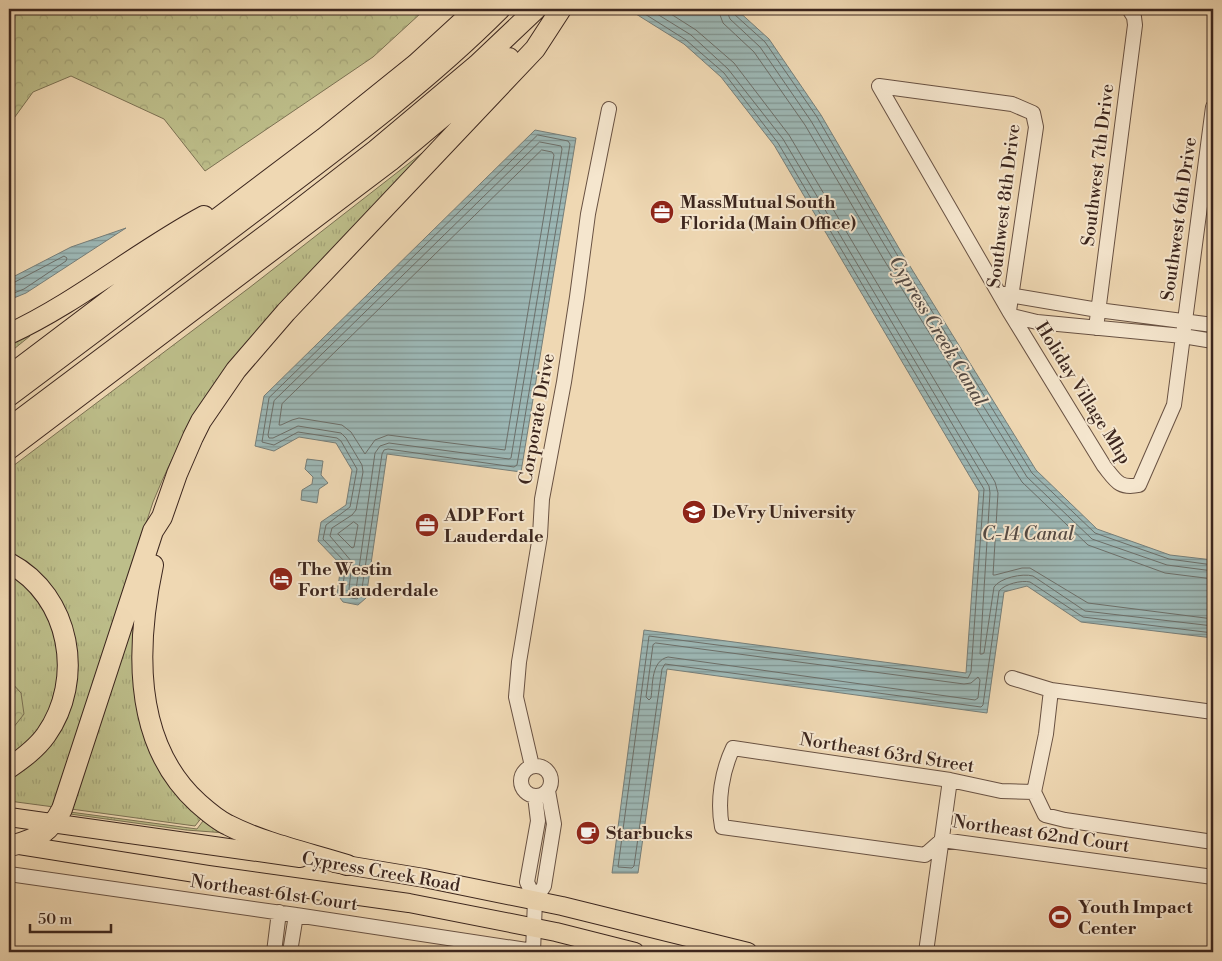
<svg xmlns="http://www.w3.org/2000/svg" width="1222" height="961" font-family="'Libre Bodoni',serif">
	<defs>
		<pattern id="grass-tufts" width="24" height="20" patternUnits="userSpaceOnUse" patternTransform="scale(1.25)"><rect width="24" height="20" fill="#bdbe8a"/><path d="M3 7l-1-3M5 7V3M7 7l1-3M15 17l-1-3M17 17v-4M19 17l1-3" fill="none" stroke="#a3a377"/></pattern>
		<pattern id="forest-crowns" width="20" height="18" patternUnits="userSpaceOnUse" patternTransform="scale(1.25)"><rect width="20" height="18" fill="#bdbe8a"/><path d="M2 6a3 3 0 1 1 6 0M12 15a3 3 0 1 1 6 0" fill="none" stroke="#a3a377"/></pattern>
		<pattern id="water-rules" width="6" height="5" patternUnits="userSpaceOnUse" patternTransform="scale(1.25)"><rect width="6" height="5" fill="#9db8b6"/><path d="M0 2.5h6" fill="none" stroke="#819593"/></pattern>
	</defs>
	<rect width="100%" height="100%" fill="#efd8b3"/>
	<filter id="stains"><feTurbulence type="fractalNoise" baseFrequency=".004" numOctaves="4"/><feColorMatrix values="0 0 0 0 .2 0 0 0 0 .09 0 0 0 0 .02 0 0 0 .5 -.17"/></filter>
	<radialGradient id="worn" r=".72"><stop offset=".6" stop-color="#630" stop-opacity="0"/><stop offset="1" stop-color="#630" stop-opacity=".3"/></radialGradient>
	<path fill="url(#grass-tufts)" stroke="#7c7254" d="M426,150L244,345C206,394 176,445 153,502L54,807L9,801V774L33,757L72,645L9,558V469L249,288Z
		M28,333L30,336L9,353V342Z
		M9,570L28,584L53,621L62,665L45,725L9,761V731L13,728L21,693L9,680Z
		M141,586L142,713L203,816L195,826L71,809Z
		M70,812L197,829L206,817L226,833L186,830L70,814Z"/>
	<path fill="url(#forest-crowns)" stroke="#7c7254" d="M9,9H357L368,12L371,9H416L421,13L373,57L205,171L164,119L71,76L33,92L9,125Z
		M9,680L21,693L24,714L13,728L9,731Z"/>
	<path fill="url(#water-rules)" stroke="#767e79" d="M628,9H736L769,39L821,115L900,250L1036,470L1097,529L1170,555L1213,560V638L1081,622L1027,586L1004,592L987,713L667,669L638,873H612L644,630L966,673L979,492L774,145L721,77L684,44Z
		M535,130L576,138L521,472L387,454L366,598L358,605L343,602L337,594L341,565L318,541L321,522L346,505L352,470L336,443L299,437L274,451L255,446L264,396Z
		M126,228L26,293L9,300V279L71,247Z
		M307,459L323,461L321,475L328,483L319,489L317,503L301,500L302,490L312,484L313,477L305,469Z"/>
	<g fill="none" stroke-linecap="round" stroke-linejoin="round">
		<path stroke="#6c6f6a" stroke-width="1" d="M637,9L686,40L724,73L778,143L984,489L971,672L968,678L649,636L618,867L632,868L634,866L662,669L665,664L981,707L983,705L999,591C1005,584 1021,580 1030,582L1083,617L1213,633
			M649,9L691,35L728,69L783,139L989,486L990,493L980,654H982L984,653L994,587C1000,578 1022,573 1033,576L1085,611L1213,626
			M663,9L696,30L734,63L789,135L995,482L998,493L993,575H995L1022,568H1030L1088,603L1213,619
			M719,9L720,15L723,23L754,52L805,125L884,260L1022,482L1088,545L1165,573L1213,579
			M726,9L730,19L760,47L811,121L891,256L1027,477L1092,539L1167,565L1213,571
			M733,9L734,14L765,42L817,117L896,253L1032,473L1095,533L1169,559L1213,565
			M538,135L568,141L570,144L517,465L514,467L388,449L384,450L382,454L361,595L357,599L346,597L342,592L346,563L323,539L326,525L350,507L357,469L341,441L337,438L298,432L274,445L262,442L269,398Z
			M540,142L561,146L562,149L511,458L509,459L389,443L380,446L375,453L356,590L354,592H350L349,589L352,562L330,536L332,528L352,515L356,510L363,472L362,465L346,438L341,433L298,426L273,438H269L268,435L274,401Z
			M542,150L552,152L554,155L505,450L388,435L375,440L365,454L351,432L342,425L299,418L292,420L281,425H279L282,404Z
			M9,284L13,283L64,256L67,258L66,261L24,289L9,295
			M354,522L358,525L354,547L352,548L338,534Z
			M656,643L964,684L971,683L978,677L980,680L978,698L975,700L668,657C651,661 653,684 651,698L649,700L646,697L653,645Z"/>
		<g stroke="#695243" stroke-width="16">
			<path id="minor" d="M879,86L1009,311L1104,466C1116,481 1119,489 1139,485L1174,405L1183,336L1037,322L1012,316
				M879,86L1012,104L1033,113L1036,127L1009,311
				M1213,107L1183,336L1213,341
				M1004,294L1098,310L1213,325
				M1096,328L1135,25L1134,17L1129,9
				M1012,678L1051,690L1213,712
				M1051,690L1046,734L1034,792L1045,815L1065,820L1213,842
				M521 781a15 15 0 1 1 30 0a15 15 0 1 1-30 0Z
				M532,766L516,697L519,662L540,536L542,499L564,382L577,297L588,214L609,109
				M1034,792L1001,791L950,780L733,748C722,771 717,801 722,827L925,855L942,840L1213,877
				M9,874L296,915L533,951
				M535,900L544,886L554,824L548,791
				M274,952L279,912
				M290,952L296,915
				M533,952L535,900L527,882L538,821L535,796
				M926,952L950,780"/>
		</g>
		<g stroke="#3c261e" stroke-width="20">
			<path id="major" d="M9,817L300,858
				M13,844L208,875L409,903L556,932L635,952
				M334,863L424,878L562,906L748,952"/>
		</g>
		<g stroke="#3c261e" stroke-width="22">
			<path id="highway" d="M9,334C78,302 137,252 204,216
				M9,376L324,138L416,64L476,9
				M9,396C98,329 187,263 276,195C353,137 431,78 500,9
				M9,428L274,229L376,150L477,65L536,9
				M9,449L390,161L483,83L509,58
				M9,563C71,596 85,680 46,735C36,749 22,759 9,768
				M153,565C136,645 132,743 198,803C207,811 217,820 228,825C263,843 309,853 347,865
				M14,845C39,838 50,832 62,809L153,531L162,517L177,474L193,437L201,421L236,370L286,312L535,49L561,9"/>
		</g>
		<use href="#minor" stroke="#f5e6ce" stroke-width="14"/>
		<use href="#major" stroke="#efd8b3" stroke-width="18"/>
		<use href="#highway" stroke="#efd8b3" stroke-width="20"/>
	</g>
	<defs>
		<g id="office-disc" transform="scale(1.25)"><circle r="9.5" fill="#8f2418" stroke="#f5e6ce"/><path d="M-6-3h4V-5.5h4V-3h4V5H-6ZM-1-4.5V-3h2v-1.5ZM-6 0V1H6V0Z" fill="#fff"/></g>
		<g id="university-disc" transform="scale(1.25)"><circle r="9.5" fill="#8f2418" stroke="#f5e6ce"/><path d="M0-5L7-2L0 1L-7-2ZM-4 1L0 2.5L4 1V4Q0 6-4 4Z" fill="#fff"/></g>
		<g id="hotel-disc" transform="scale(1.25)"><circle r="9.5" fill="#8f2418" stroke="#f5e6ce"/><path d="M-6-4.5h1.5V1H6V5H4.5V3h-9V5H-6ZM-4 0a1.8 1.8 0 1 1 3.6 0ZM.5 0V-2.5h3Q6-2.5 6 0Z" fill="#fff"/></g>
		<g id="cafe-disc" transform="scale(1.25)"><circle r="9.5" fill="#8f2418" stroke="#f5e6ce"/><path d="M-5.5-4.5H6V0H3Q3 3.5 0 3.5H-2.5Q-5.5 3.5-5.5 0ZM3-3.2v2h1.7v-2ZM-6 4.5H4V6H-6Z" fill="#fff"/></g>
		<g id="stadium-disc" transform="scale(1.25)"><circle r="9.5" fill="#8f2418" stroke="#f5e6ce"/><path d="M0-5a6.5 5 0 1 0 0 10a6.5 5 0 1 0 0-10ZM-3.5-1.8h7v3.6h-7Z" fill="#fff"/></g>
	</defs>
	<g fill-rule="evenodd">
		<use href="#office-disc" x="662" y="212"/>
		<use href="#university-disc" x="694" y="512"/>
		<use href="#office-disc" x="427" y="525"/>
		<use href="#hotel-disc" x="281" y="579"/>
		<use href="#cafe-disc" x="588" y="833"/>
		<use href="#stadium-disc" x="1060" y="917"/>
	</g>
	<g text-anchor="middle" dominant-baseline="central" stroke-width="4" stroke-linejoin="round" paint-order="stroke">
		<g font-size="18" fill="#3c261e" stroke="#f5e6ce">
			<text transform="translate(1098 165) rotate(-83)">Southwest 7th Drive</text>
			<text transform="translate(1004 206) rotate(-83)">Southwest 8th Drive</text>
			<text transform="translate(1179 219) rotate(-82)">Southwest 6th Drive</text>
			<text transform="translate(1083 393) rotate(58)">Holiday Village Mhp</text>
			<text transform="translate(537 419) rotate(-80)">Corporate Drive</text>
			<text transform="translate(887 753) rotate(9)">Northeast 63rd Street</text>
			<text transform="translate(1041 834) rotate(8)">Northeast 62nd Court</text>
			<text transform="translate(381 872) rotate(10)">Cypress Creek Road</text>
			<text transform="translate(274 893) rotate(8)">Northeast 61st Court</text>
		</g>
		<g font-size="18" font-weight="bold" fill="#3c261e" stroke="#f5e6ce" text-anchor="start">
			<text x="680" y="202">MassMutual South<tspan x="680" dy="21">Florida (Main Office)</tspan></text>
			<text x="712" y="512">DeVry University</text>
			<text x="444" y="515">ADP Fort<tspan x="444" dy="21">Lauderdale</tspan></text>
			<text x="298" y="569">The Westin<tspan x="298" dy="21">Fort Lauderdale</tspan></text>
			<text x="606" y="833">Starbucks</text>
			<text x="1078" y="907">Youth Impact<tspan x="1078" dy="21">Center</tspan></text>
		</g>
		<g font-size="19" font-style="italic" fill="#544a44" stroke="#f5e6ce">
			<text transform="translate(938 331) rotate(59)">Cypress Creek Canal</text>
			<text x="1028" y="534">C-14 Canal</text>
		</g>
	</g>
	<rect width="1222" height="961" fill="none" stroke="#efd8b3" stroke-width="30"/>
	<rect x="10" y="10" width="1202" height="941" fill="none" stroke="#3c261e" stroke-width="2.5"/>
	<rect x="15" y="15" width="1192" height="931" fill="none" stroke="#3c261e"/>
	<path d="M30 924v8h81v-8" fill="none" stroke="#3c261e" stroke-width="2.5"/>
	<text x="38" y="924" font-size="15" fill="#3c261e" stroke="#f5e6ce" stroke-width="4" paint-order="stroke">50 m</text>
	<rect width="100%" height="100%" filter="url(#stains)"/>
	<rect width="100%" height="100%" fill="url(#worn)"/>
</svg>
